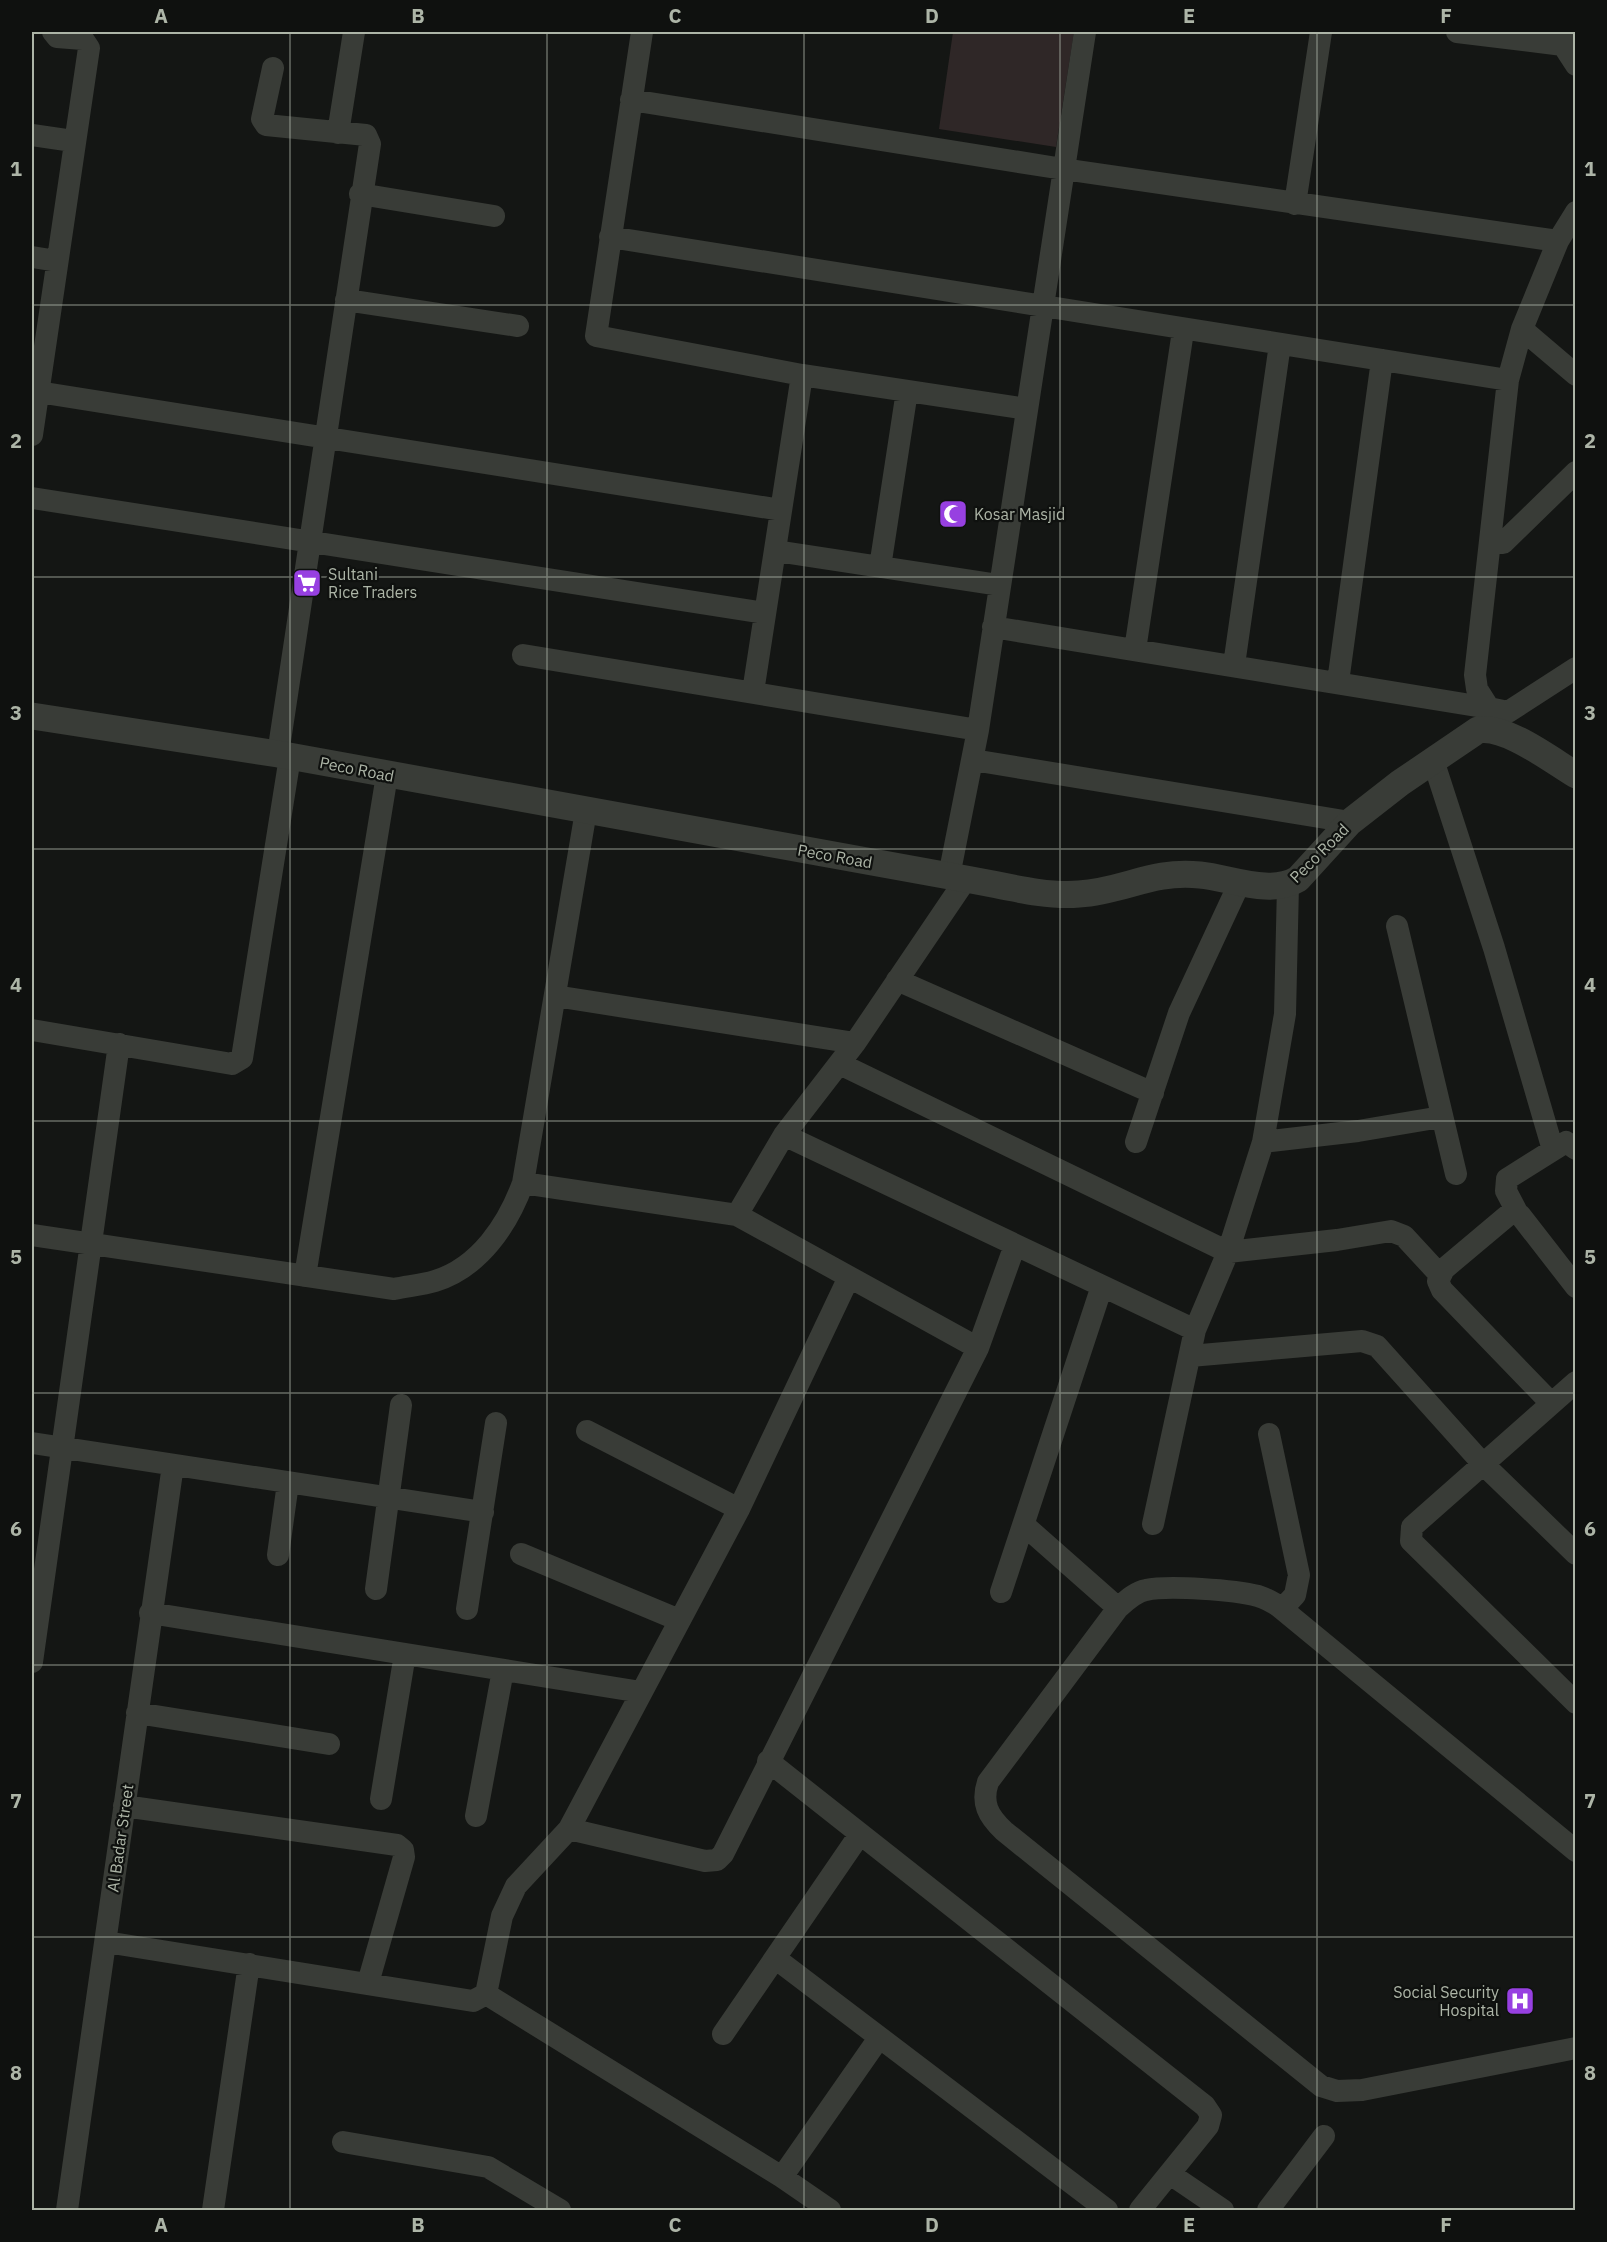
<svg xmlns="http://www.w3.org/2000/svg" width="1607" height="2242" font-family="'IBM Plex Sans',sans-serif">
	<rect width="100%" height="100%" fill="#141614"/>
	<path fill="#2f2727" d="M953,32H1074L1056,147L939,129Z"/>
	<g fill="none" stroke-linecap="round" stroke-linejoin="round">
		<path stroke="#393c37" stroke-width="22" d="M642,32L596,336L802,375L1027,409
			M1457,32L1563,45L1565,32
			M1563,45L1576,65
			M273,68L262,119L266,125L366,135L370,144L278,754
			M631,100L1063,169L1558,241
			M338,133L354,32
			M32,135L73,141
			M360,194L494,216
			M1295,204L1321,32
			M610,237L1508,380
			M32,257L57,261
			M346,300L518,326
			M1522,329L1576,375
			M32,391L781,510
			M32,435L89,48L83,39L57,37L53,32
			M32,498L764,613
			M1490,542L1503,543L1576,472
			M776,551L999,585
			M880,567L907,391
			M993,627L1489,708
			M1135,650L1183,331
			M523,655L978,730
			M1234,665L1280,344
			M1338,682L1382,360
			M753,692L802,375
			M1489,708L1477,689L1475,675L1508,380L1522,329L1558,241L1576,212
			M1487,723L1489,708L1508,712L1576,668
			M973,760L1350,822
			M1433,760L1494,948L1553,1150
			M949,876L978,730L1085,32
			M1397,926L1456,1174
			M897,980L1153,1093
			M555,996L855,1043
			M32,1030L232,1064L242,1058L290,757
			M840,1064L1228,1252L1337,1240L1391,1231L1404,1236L1440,1275
			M784,1135L1195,1330
			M1136,1142L1179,1013L1240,882
			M1263,1142L1358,1131L1441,1117
			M523,1183L737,1215L978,1348
			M1517,1212L1506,1191L1507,1179L1566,1142L1576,1149
			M737,1215L784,1135L855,1043L966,879
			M32,1235L394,1289C408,1286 422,1285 435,1281C480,1267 508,1224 523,1183L586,811
			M305,1276L387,775
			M1190,1356L1362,1341L1377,1346L1483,1464L1576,1554
			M1576,1382L1412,1527L1411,1541L1576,1703
			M1551,1403L1442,1290L1438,1281L1444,1269L1513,1211L1520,1215L1576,1287
			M587,1431L739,1509
			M1269,1434L1299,1575L1295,1595L1282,1609
			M32,1443L483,1512
			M1153,1524L1195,1330L1228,1252L1263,1142L1285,1014L1288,885
			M1024,1525L1118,1608
			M521,1554L679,1620
			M278,1555L288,1483
			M376,1589L401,1405
			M1001,1592L1102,1286
			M467,1609L496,1423
			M150,1613L641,1692
			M32,1662L119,1044
			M137,1713L329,1744
			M768,1761L1205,2106L1211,2115L1208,2126L1140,2210
			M381,1799L405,1654
			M124,1806L397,1845L403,1850L404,1857L368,1983
			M476,1816L503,1670
			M569,1829L705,1861L717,1860L723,1854L978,1348L1015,1245
			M1576,1851L1282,1609C1275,1603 1267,1599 1258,1596C1235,1590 1168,1585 1146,1590C1135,1592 1126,1601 1118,1608L988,1782C981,1803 988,1816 1004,1831L1321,2086L1337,2091L1362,2090L1576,2048
			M106,1942L473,2001L486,1994
			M775,1958L1107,2210
			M486,1994L502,1916L516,1886L569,1829L739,1509L849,1277
			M486,1994L782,2177L830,2210
			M723,2034L860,1834
			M343,2142L488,2167L560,2210
			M1170,2174L1223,2210
			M782,2177L879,2038
			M67,2210L173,1465
			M213,2210L249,1964
			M1268,2210L1324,2136"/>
		<path stroke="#393c37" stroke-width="27" d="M32,716L278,754L966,879C1002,885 1043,897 1079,894C1125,891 1151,870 1200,875C1231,878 1270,896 1298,879L1350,822L1400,783L1478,730C1506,725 1551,760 1576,775"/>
	</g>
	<path fill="none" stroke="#adb5a7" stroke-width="1.5" stroke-opacity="0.55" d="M290,32V2210M547,32V2210M804,32V2210M1060,32V2210M1317,32V2210M32,305H1576M32,577H1576M32,849H1576M32,1121H1576M32,1393H1576M32,1665H1576M32,1937H1576"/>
	<defs>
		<g id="mosque-square" transform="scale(1.5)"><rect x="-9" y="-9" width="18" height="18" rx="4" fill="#9740e1" stroke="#0f110f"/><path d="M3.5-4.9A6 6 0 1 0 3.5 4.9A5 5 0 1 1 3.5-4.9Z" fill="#fff"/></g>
		<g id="supermarket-square" transform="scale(1.5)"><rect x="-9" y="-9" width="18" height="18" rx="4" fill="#9740e1" stroke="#0f110f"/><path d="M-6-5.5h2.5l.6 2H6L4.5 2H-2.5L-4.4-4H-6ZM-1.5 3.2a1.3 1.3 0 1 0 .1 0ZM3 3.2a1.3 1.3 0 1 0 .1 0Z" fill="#fff"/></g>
		<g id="hospital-square" transform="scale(1.5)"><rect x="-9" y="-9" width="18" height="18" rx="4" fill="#9740e1" stroke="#0f110f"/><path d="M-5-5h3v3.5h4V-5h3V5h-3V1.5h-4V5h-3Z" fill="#fff"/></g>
	</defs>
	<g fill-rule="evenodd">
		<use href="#mosque-square" x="953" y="514"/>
		<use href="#supermarket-square" x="307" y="583"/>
		<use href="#hospital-square" x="1520" y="2001"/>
	</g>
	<g text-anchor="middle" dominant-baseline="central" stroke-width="4.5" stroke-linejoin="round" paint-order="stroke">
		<g font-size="16" fill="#adb5a7" stroke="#0f110f" text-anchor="start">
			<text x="974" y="514">Kosar Masjid</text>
			<text x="328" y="574">Sultani<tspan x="328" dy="18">Rice Traders</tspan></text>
			<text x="1499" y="1992" text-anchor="end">Social Security<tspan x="1499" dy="18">Hospital</tspan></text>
		</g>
		<g font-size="16" fill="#adb5a7" stroke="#0f110f">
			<text transform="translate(357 769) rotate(11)">Peco Road</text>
			<text transform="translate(1319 853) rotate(-45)">Peco Road</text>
			<text transform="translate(835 856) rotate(10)">Peco Road</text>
			<text transform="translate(120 1838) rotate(-82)">Al Badar Street</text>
		</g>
	</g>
	<rect width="1607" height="2242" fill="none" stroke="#0f110f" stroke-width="66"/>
	<rect x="33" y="33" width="1541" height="2176" fill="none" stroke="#adb5a7" stroke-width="2"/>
	<g font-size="20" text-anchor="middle" font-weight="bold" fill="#adb5a7">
		<text x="161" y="23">A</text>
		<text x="418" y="23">B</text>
		<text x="675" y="23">C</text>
		<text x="932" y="23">D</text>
		<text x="1189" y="23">E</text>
		<text x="1446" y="23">F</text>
		<text x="16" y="176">1</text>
		<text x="1590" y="176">1</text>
		<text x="16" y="448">2</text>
		<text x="1590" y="448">2</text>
		<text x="16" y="720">3</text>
		<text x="1590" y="720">3</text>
		<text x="16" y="992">4</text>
		<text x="1590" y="992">4</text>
		<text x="16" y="1264">5</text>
		<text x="1590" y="1264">5</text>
		<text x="16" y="1536">6</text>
		<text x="1590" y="1536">6</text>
		<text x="16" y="1808">7</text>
		<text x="1590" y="1808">7</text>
		<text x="16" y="2080">8</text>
		<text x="1590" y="2080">8</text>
		<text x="161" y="2232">A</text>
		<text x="418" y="2232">B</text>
		<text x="675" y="2232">C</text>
		<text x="932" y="2232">D</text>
		<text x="1189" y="2232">E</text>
		<text x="1446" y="2232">F</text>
	</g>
</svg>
